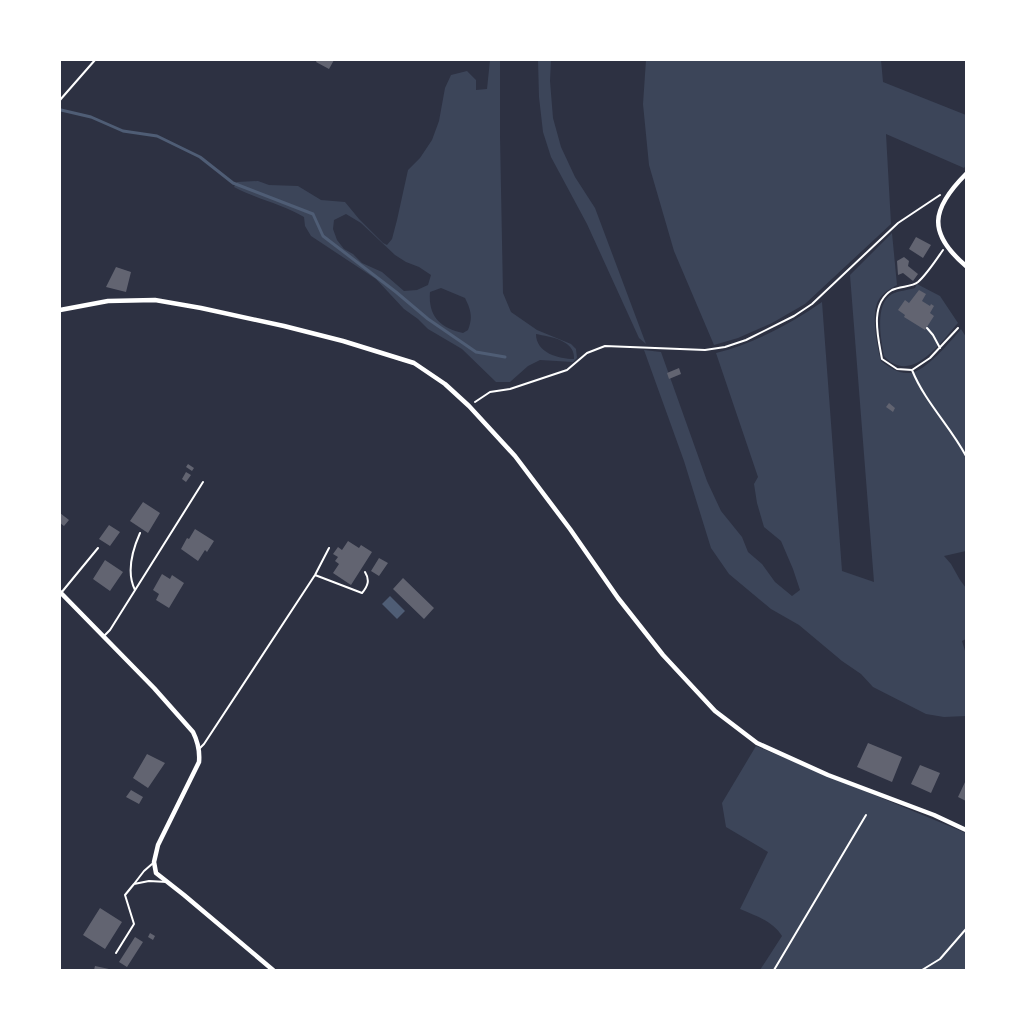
<svg xmlns="http://www.w3.org/2000/svg" width="1026" height="1030" font-family="Cabin,sans-serif">
	<rect width="100%" height="100%" fill="#2d3142"/>
	<path fill="#3c4559" fill-rule="evenodd" d="M490,60H500V136L503,293L511,312L537,330L571,344L576,349L577,358L573,362L540,360L528,366L510,382H496L462,349L428,329L418,319L404,309L376,279L311,236L305,226L304,217C282,204 256,199 234,187L237,182L258,181L269,185L298,186L321,200L345,202L359,219L383,243L387,245L392,239L397,220L408,170L420,158L432,140L439,121L445,88L451,75L467,71L476,80V90L487,89ZM346,214L361,223L395,255L406,262L419,267L431,275L428,285L417,290L404,291L382,272L362,263L353,254L344,249L337,240L333,229L334,220ZM441,288L465,298C471,310 473,317 468,330L463,333C440,328 428,316 430,292ZM536,334C551,337 575,340 574,359C559,359 536,353 536,334Z
		M538,60H551L550,81L553,118L561,147L575,177L595,208L646,344L639,338L587,224L551,157L543,132L539,97Z
		M646,60H881L883,82L966,115V165L964,168L886,134L891,224L805,304L772,323L738,338L714,345L674,251L649,165L643,104Z
		M892,233L897,285C890,289 882,293 878,301C871,315 877,346 881,361C889,367 898,374 910,373C925,372 951,341 961,329L966,337V551L944,556L951,564L960,580L966,588V639L962,641L966,654V716L944,717L926,714L873,687L861,674L842,661L799,625L771,609L729,574L711,548L684,461L644,350L661,352L707,481L721,511L742,537L748,552L762,564L775,582L792,596L800,590L793,569L781,541L764,527L757,503L754,484L758,477L716,353C753,344 792,323 822,302L842,571L874,582L850,275Z
		M917,284L940,296L958,323C941,342 911,386 884,356C881,340 874,304 892,294C898,291 908,290 915,288Z
		M756,746L966,833V970H760L782,936C773,921 756,916 740,909L768,852L726,827L722,803Z"/>
	<path fill="#4f5d75" d="M390,596L405,611L397,619L382,604Z"/>
	<g fill="none" stroke-linecap="round" stroke-linejoin="round">
		<path stroke="#4f5d75" stroke-width="3" d="M61,110L91,117L123,131L157,136L200,157L233,183L313,214L323,236L396,292L428,319L476,352L505,357"/>
	</g>
	<path fill="#626471" d="M317,60H334L329,69L316,62Z
		M916,237L931,245L923,258L909,249Z
		M904,257L909,261L908,266L918,274L913,281L903,273L898,275L897,261Z
		M116,267L131,272L126,292L106,287Z
		M919,290L926,294L922,301L930,306L931,304L934,306L930,313L934,316L925,330L904,317L905,315L898,310L905,300L909,303Z
		M679,368L681,374L669,379L667,373Z
		M889,403L895,408L893,412L886,407Z
		M188,464L194,468L192,471L186,467Z
		M186,472L191,475L186,482L182,479Z
		M143,502L160,513L148,533L130,521Z
		M60,513L69,520L64,526L60,523Z
		M109,525L120,532L110,546L99,539Z
		M195,529L214,541L207,552L205,550L198,561L181,549L187,538L189,539Z
		M348,541L359,548L361,545L372,552L351,585L333,573L339,564L335,561L338,557L333,554L338,547L342,550Z
		M379,558L388,563L379,576L371,571Z
		M105,560L123,572L110,591L93,579Z
		M162,574L170,579L172,575L184,583L169,608L156,600L159,594L153,590Z
		M403,578L434,608L424,619L393,589Z
		M868,743L902,757L892,782L857,767Z
		M147,754L165,763L148,788L133,778Z
		M920,765L940,773L931,793L911,784Z
		M966,780V801L958,797Z
		M131,790L143,797L139,804L126,797Z
		M100,908L122,922L105,949L83,935Z
		M150,933L155,936L153,940L148,937Z
		M135,937L143,942L127,967L119,962Z
		M95,966L109,969V970H94Z"/>
	<g fill="none" stroke-linecap="round" stroke-linejoin="round">
		<path stroke="#fff" stroke-width="2" d="M927,328L933,335L940,348
			M958,328L930,358L912,370C925,402 950,426 966,456
			M912,370L897,369L882,359C878,337 869,304 892,290C900,286 912,287 918,282C927,274 936,260 943,250
			M475,402L490,392L510,389L567,370L587,353L605,346L705,350L725,347L746,340L794,316L812,304L898,223L940,195
			M774,970L866,815
			M922,970L940,959L966,929"/>
		<path stroke="#fff" stroke-width="2" d="M60,100L95,60
			M315,575L362,593C368,586 370,580 365,572
			M135,590C126,572 132,551 140,533
			M61,593L98,548
			M105,635L110,630L203,482
			M199,749L204,744L315,575L329,548
			M152,864L144,871L134,884L149,881L167,882
			M116,953L134,924L125,895L134,884"/>
		<path stroke="#fff" stroke-width="4.5" d="M966,174C931,209 927,233 966,266
			M60,310L108,301L155,300L201,308L284,326L343,341L414,363L445,384L469,406L515,456L570,529L618,598L663,655L715,711L757,743L828,775L934,815L966,830
			M60,592L154,688L193,732C198,742 200,751 199,762L158,845L154,862L156,873L184,895L273,970"/>
	</g>
	<rect width="1026" height="1030" fill="none" stroke="#ffffff" stroke-width="122"/>
</svg>
